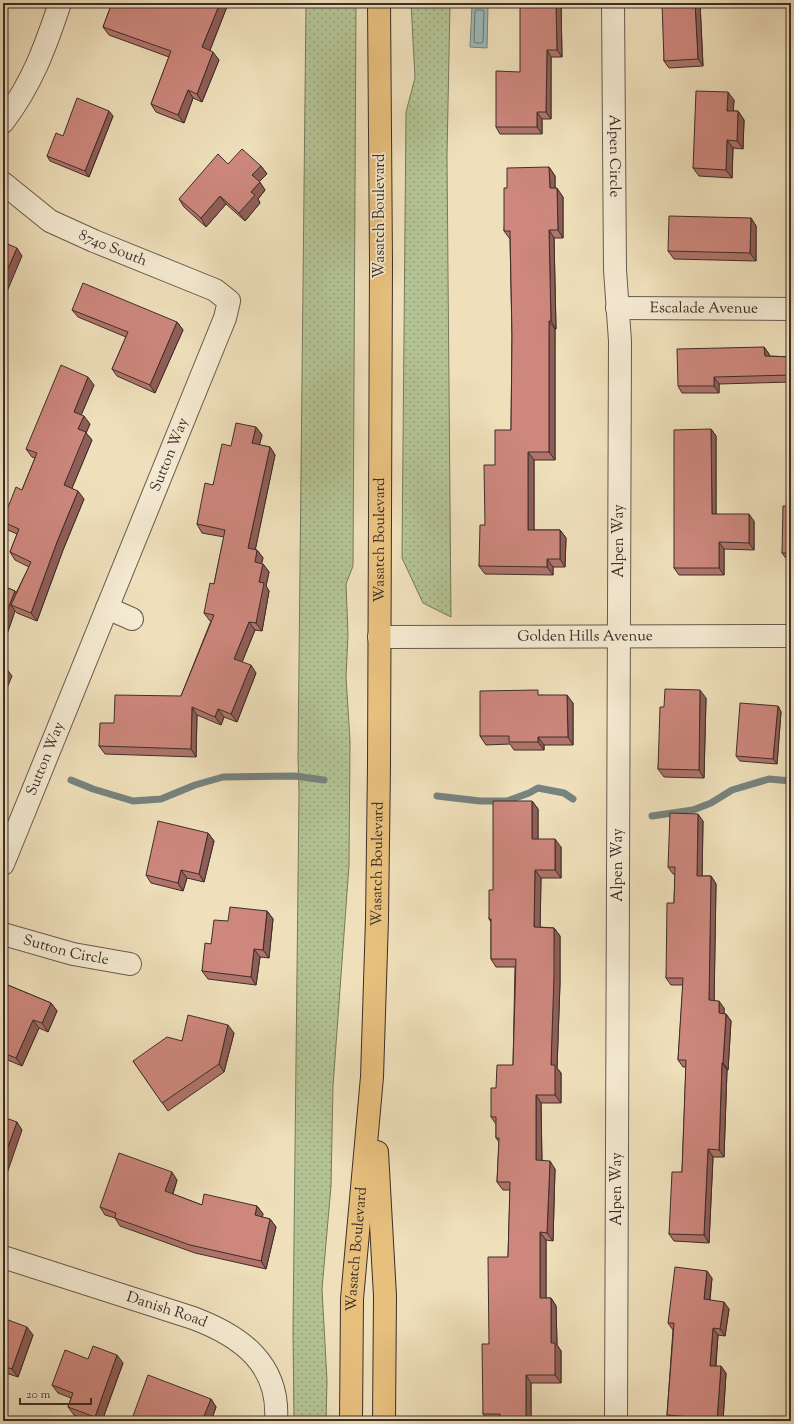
<svg xmlns="http://www.w3.org/2000/svg" width="794" height="1424" font-family="'Sorts Mill Goudy',serif">
	<defs>
		<pattern id="green-dots" width="8" height="8" patternUnits="userSpaceOnUse"><rect width="8" height="8" fill="#b4c394"/><path d="M2 2h.1M6 6h.1" fill="none" stroke="#949f79" stroke-width="1.8" stroke-linecap="round"/></pattern>
	</defs>
	<rect width="100%" height="100%" fill="#efe0bb"/>
	<filter id="stains"><feTurbulence type="fractalNoise" baseFrequency=".005" numOctaves="4"/><feColorMatrix values="0 0 0 0 .2 0 0 0 0 .09 0 0 0 0 .02 0 0 0 .5 -.17"/></filter>
	<radialGradient id="worn" r=".72"><stop offset=".6" stop-color="#630" stop-opacity="0"/><stop offset="1" stop-color="#630" stop-opacity=".3"/></radialGradient>
	<path fill="url(#green-dots)" stroke="#78785e" d="M306,3H356L353,566L346,584L348,635L346,677L350,741L349,865L333,1086L331,1186L322,1289L327,1381L326,1421H294L293,1331L299,793L298,758Z
		M411,3H450L447,156L451,617L423,603L402,558L406,112L415,78Z"/>
	<path fill="#9cbbb9" stroke="#76837f" d="M472,5L488,6L487,48L470,47Z"/>
	<g fill="none" stroke-linecap="round" stroke-linejoin="round">
		<path stroke="#6c7471" stroke-width="1" d="M477,10H483L484,12L483,42L481,43H476L474,42L475,11Z"/>
		<path stroke="#76837f" stroke-width="7" d="M71,780L93,789L133,801L161,799L195,785L223,777L295,776L324,780
			M437,796L480,801H507L529,793L538,788L564,793L573,799
			M652,816L693,810L711,803L732,790L769,779L791,781"/>
		<g stroke="#695a4e" stroke-width="24">
			<g id="minor">
				<path id="s1" d="M613,3L615,270L620,341L616,1421"/>
				<path d="M3,122C32,84 45,48 60,3"/>
				<path id="s2" d="M3,183L50,221L94,241L215,290L229,301L225,318L3,864"/>
				<path id="s3" d="M617,308L791,309"/>
				<path d="M107,608L132,619"/>
				<path id="s4" d="M379,637L791,636"/>
				<path id="s5" d="M3,934L73,954L130,964"/>
				<path id="s6" d="M3,1257L193,1318C241,1336 280,1364 276,1421"/>
			</g>
		</g>
		<g stroke="#3c2e29" stroke-width="24">
			<g id="major">
				<path d="M377,1152L385,1296L384,1421"/>
				<path id="s7" d="M351,1421L352,1299L372,1077L377,919L379,765L381,261L379,3"/>
			</g>
		</g>
		<use href="#minor" stroke="#f5ebd3" stroke-width="22"/>
		<use href="#major" stroke="#e8c07e" stroke-width="22"/>
	</g>
	<path fill="#b0746c" stroke="#3c2e29" d="M112,3H227L228,4L210,50L219,60L202,102L193,98L184,123L156,112L151,104L169,57L109,35L103,27Z
		M561,3L562,57H551V119H542V134H500L496,127L520,72Z
		M666,3H700L703,66L669,68L664,61Z
		M734,100L733,111H738L744,120L743,149L733,148L732,178L699,176L693,168Z
		M113,116L89,177L50,161L47,156L63,136Z
		M228,164L261,166L267,174L259,182L265,190L258,199L260,203L245,221L226,204L206,227L184,207L179,199Z
		M549,167L555,176V188L563,197V238H554L556,329H555V460H534V530H560L566,538L565,567H553V575L485,574L479,566L485,525L495,465L511,430L512,336L510,239L504,231L507,188Z
		M751,218L756,226V261L674,259L668,251Z
		M72,310L177,322L183,330L155,393L117,376L112,369L126,337L78,317Z
		M764,347L769,354V356L791,357V382L719,384V393H682L678,386Z
		M94,385L81,415L90,424L86,433L92,440L72,488L84,499L63,550L37,621L17,613L15,611L7,634L3,632V586L15,591L16,593L29,567L15,560L10,552L17,534L8,530L3,523V520L22,490L35,458L32,457L26,449Z
		M256,427L262,435L259,445L270,447L275,455L255,550H257L263,558L261,564H263L269,572L266,586L269,591L262,631L255,630L242,662L256,673L237,722L224,717L221,725L197,715L196,757L105,754L99,746L114,723L181,696L211,621H210L204,613L214,584L224,537L202,533L197,524L213,485L231,446Z
		M711,429L716,436V514L754,521V550L724,549V575H679L674,568Z
		M791,506V561H788L782,553Z
		M541,695L573,703V745H544V750H514L510,744L486,745L480,736Z
		M706,698L704,778L664,777L658,769L664,707Z
		M778,706L781,712L777,764L740,761L736,756Z
		M532,801L538,809V839L561,847V878H541L540,927L554,928L560,936V983L557,1068L561,1073V1103H541L542,1160L555,1169L553,1241L546,1240V1298H551L556,1306L557,1345L561,1351V1383H531V1421H487L483,1414L489,1344L508,1257L510,1190H503L497,1182L499,1142L496,1138V1124L491,1117L496,1088L513,1065L515,967H496L491,959V922L489,919L493,890Z
		M703,821L702,876H711L716,884L714,1001L724,1008V1014H726L731,1021L728,1070H727L724,1157H713L709,1243L674,1241L669,1234L682,1172L686,1067H683L678,1060L683,985H671L666,978L674,903L675,874H673L668,867Z
		M208,833L214,841L204,882L187,878L183,891L151,883L146,875Z
		M267,911L273,919L269,958L260,957L256,985L208,979L202,971L211,944L228,921Z
		M3,983L51,1003L57,1011L48,1032L39,1028L22,1066L3,1058Z
		M234,1033L224,1072L168,1111L133,1061L182,1041Z
		M177,1180L173,1194L202,1205L257,1206L263,1214L262,1217L270,1219L276,1227L266,1269L195,1253L120,1226L115,1218L105,1215L100,1207Z
		M712,1278L710,1300L729,1309L725,1336L718,1335L716,1366L726,1373L723,1421H671L667,1415L673,1330L668,1323Z
		M3,1318L33,1335L18,1377L3,1372Z
		M88,1359L123,1363L102,1421H90L74,1415L68,1407L71,1398L58,1393L52,1385Z
		M211,1399L216,1407L211,1421H136L133,1416Z"/>
	<path fill="#905e58" stroke="#3c2e29" d="M220,3H227L228,4L208,55L202,47Z
		M556,3H561L562,57L557,50Z
		M695,3H700L703,66L698,59Z
		M547,50L551,57V119L546,112Z
		M213,52L219,60L202,102L197,94Z
		M188,90L193,98L184,123L178,115Z
		M728,92L734,100L733,119L727,111Z
		M109,111L113,116L89,177L85,171Z
		M738,111L744,120L743,149L737,141Z
		M537,112L542,119V134L537,127Z
		M727,140L733,148L732,178L726,170Z
		M261,166L267,174L258,183L252,175Z
		M549,167L555,176V196L550,188Z
		M260,182L265,190L258,199L260,203L245,221L239,213L251,192Z
		M557,188L563,197V238L558,230Z
		M220,196L226,204L206,227L201,218Z
		M751,218L756,226V261L750,253Z
		M549,230L554,238L556,329L551,321Z
		M17,248L22,256L3,301V280Z
		M549,321L555,329V460L549,452Z
		M177,322L183,330L155,393L150,385Z
		M764,347L769,354V363L765,356Z
		M88,377L94,385L79,420L74,412Z
		M714,377L719,384V393L714,386Z
		M84,416L90,424L86,433L92,440L70,493L64,485L78,429Z
		M256,427L262,435L258,451L252,443Z
		M711,429L716,436V521L712,514Z
		M270,447L275,455L254,556L248,548Z
		M528,452L534,460V538L528,530Z
		M78,491L84,499L63,550L37,621L31,613L57,542Z
		M749,514L754,521V550L749,543Z
		M560,530L566,538L565,567L560,559Z
		M719,542L724,549V575L719,568Z
		M257,550L263,558L260,570L255,562Z
		M547,559L553,567V575L547,567Z
		M263,564L269,572L266,586L269,591L262,631L256,623L259,582Z
		M15,591L20,599L11,605L15,611L7,634L3,629V621Z
		M249,622L255,630L240,667L234,659Z
		M251,665L256,673L237,722L231,714Z
		M6,668L12,676L3,698V675Z
		M700,690L706,698L704,778L699,770Z
		M567,695L573,703V745L568,737Z
		M778,706L781,712L777,764L773,759Z
		M192,707L197,715L196,757L191,749Z
		M218,709L224,717L221,725L215,717Z
		M538,737L544,745V750L538,742Z
		M532,801L538,809V847L532,839Z
		M698,814L703,821L702,883L697,876Z
		M208,833L214,841L204,882L199,874Z
		M555,839L561,847V878L555,870Z
		M181,870L187,878L183,891L178,883Z
		M535,870L541,878L540,935L534,927Z
		M711,876L716,884L714,1008L709,1000Z
		M267,911L273,919L269,958L263,950Z
		M554,928L560,936V983L557,1068L561,1073V1103L555,1095L551,1065Z
		M254,949L260,957L256,985L251,977Z
		M719,1001L724,1008V1020L719,1013Z
		M51,1003L57,1011L48,1032L42,1023Z
		M726,1014L731,1021L728,1070L723,1063Z
		M33,1020L39,1028L22,1066L16,1058Z
		M228,1025L234,1033L224,1072L219,1064Z
		M722,1063L727,1070L724,1157L719,1150Z
		M536,1095L541,1103L542,1168L536,1160Z
		M3,1104L5,1106L3,1111Z
		M17,1122L22,1130L3,1185V1161Z
		M708,1149L713,1157L709,1243L704,1235Z
		M550,1161L555,1169L553,1241L547,1233Z
		M172,1172L177,1180L171,1199L165,1191Z
		M257,1206L263,1214L261,1223L255,1215Z
		M270,1219L276,1227L266,1269L261,1261Z
		M540,1232L546,1240V1306L540,1298Z
		M707,1271L712,1278L709,1306L704,1299Z
		M551,1298L556,1306L557,1345L561,1351V1383L555,1375L551,1343Z
		M724,1302L729,1309L725,1336L720,1329Z
		M27,1327L33,1335L18,1377L12,1369Z
		M713,1328L718,1335L715,1373L710,1366Z
		M117,1355L123,1363L102,1421H98L95,1417Z
		M721,1366L726,1373L723,1421H717Z
		M526,1375L531,1383V1421H526Z
		M211,1399L216,1407L211,1421H202Z"/>
	<path fill="#cd877d" stroke="#3c2e29" d="M112,3H220L202,47L213,52L197,94L188,90L178,115L151,104L171,51L103,27Z
		M520,3H556L557,50H547L546,112H537V127H496V71L520,72Z
		M662,3H695L698,59L664,61Z
		M696,91L728,92L727,111H738L737,141L727,140L726,170L693,168Z
		M77,98L109,111L85,171L47,156L56,133L63,136Z
		M242,149L261,166L252,175L260,182L251,192L255,195L239,213L220,196L201,218L179,199L218,154L228,164Z
		M549,167L550,188H557L558,230H549L551,321H549V452H528V530H560V559H547V567L479,566L480,525H485L484,465H495V430H511L512,336L510,231H504V188H507V168Z
		M669,216L751,218L750,253L668,251Z
		M3,242L17,248L3,280Z
		M83,283L177,322L150,385L112,369L128,332L72,310Z
		M764,347L765,356L791,357V375L714,377V386H678L677,349Z
		M61,365L88,377L74,412L84,416L78,429L86,432L64,485L78,491L57,542L31,613L11,605L31,562L10,552L19,529L3,522V520L16,487L22,490L37,453L26,449Z
		M236,423L256,427L252,443L270,447L248,548L257,550L255,562L263,564L259,582L264,583L256,623L249,622L234,659L251,665L231,714L218,709L215,717L192,707L191,749L99,746L100,723H114L115,695L181,696L214,615L204,613L210,583L214,584L225,530L197,524L205,483L213,485L222,444L231,446Z
		M711,429L712,514H749V543L719,542V568H674V430Z
		M783,506H791V553H782Z
		M3,586L15,591L3,621Z
		M3,667L6,668L3,675Z
		M665,689L700,690L699,770L658,769L660,707H664Z
		M538,690V695H567L568,737H538V742H509V736H480V691Z
		M740,703L778,706L773,759L736,756Z
		M493,801H532V839H555V870H535L534,927L554,928V975L551,1065H555V1095H536V1160L550,1161L547,1233L540,1232V1298H551V1343H555V1375H526V1421H500V1414H483L482,1344H489L488,1257H508L510,1182H497L499,1138H496V1117H491V1088H496L497,1065H513L516,959H491V919H489V890H493Z
		M670,813L698,814L697,876H711L709,1000L719,1001V1013L726,1014L723,1063H722L719,1150L708,1149L704,1235L669,1234L672,1172H682L686,1060H678L683,978H666L667,903H674L675,867H668Z
		M158,821L208,833L199,874L181,870L178,883L146,875Z
		M230,907L267,911L263,950L254,949L251,977L202,971L205,943L211,944L214,920L228,921Z
		M3,983L51,1003L42,1023L33,1020L16,1058L3,1053Z
		M188,1015L228,1025L219,1064L162,1103L133,1061L167,1037L182,1041Z
		M3,1117L17,1122L3,1161Z
		M119,1153L172,1172L165,1191L202,1205L204,1194L257,1206L255,1215L270,1219L261,1261L190,1245L115,1218L116,1213L100,1207Z
		M675,1267L707,1271L704,1299L724,1302L720,1329L713,1328L710,1366H721L717,1421H691V1417L667,1415L674,1323H668Z
		M3,1318L27,1327L12,1369L3,1366Z
		M93,1346L117,1355L95,1417L68,1407L73,1393L52,1385L65,1350L88,1359Z
		M148,1375L211,1399L202,1421H146L133,1416Z"/>
	<g text-anchor="middle" dominant-baseline="central" stroke-width="3.5" stroke-linejoin="round" paint-order="stroke">
		<g font-size="15" fill="#3c2e29" stroke="#f5ebd3">
			<text stroke="none"><textPath href="#s1" startOffset="153">Alpen Circle</textPath></text>
			<text transform="translate(380 216) rotate(-90)">Wasatch Boulevard</text>
			<text stroke="none"><textPath href="#s2" startOffset="129">8740 South</textPath></text>
			<text stroke="none"><textPath href="#s3" startOffset="87">Escalade Avenue</textPath></text>
			<text transform="translate(170 455) rotate(-68)">Sutton Way</text>
			<text stroke="none"><textPath href="#s7" startOffset="882">Wasatch Boulevard</textPath></text>
			<text transform="translate(619 541) rotate(-90)">Alpen Way</text>
			<text stroke="none"><textPath href="#s4" startOffset="206">Golden Hills Avenue</textPath></text>
			<text transform="translate(46 759) rotate(-68)">Sutton Way</text>
			<text stroke="none"><textPath href="#s7" startOffset="558">Wasatch Boulevard</textPath></text>
			<text transform="translate(618 865) rotate(-90)">Alpen Way</text>
			<text stroke="none"><textPath href="#s5" startOffset="65">Sutton Circle</textPath></text>
			<text transform="translate(617 1189) rotate(-90)">Alpen Way</text>
			<text stroke="none"><textPath href="#s7" startOffset="172">Wasatch Boulevard</textPath></text>
			<text stroke="none"><textPath href="#s6" startOffset="172">Danish Road</textPath></text>
		</g>
	</g>
	<rect width="794" height="1424" fill="none" stroke="#efe0bb" stroke-width="16"/>
	<rect x="4" y="4" width="786" height="1416" fill="none" stroke="#3c2e29" stroke-width="2"/>
	<rect x="8" y="8" width="778" height="1408" fill="none" stroke="#3c2e29"/>
	<path d="M20 1398v6h71v-6" fill="none" stroke="#3c2e29" stroke-width="2"/>
	<text x="26" y="1398" font-size="12" fill="#3c2e29" stroke="#f5ebd3" stroke-width="3" paint-order="stroke">20 m</text>
	<rect width="100%" height="100%" filter="url(#stains)"/>
	<rect width="100%" height="100%" fill="url(#worn)"/>
</svg>
